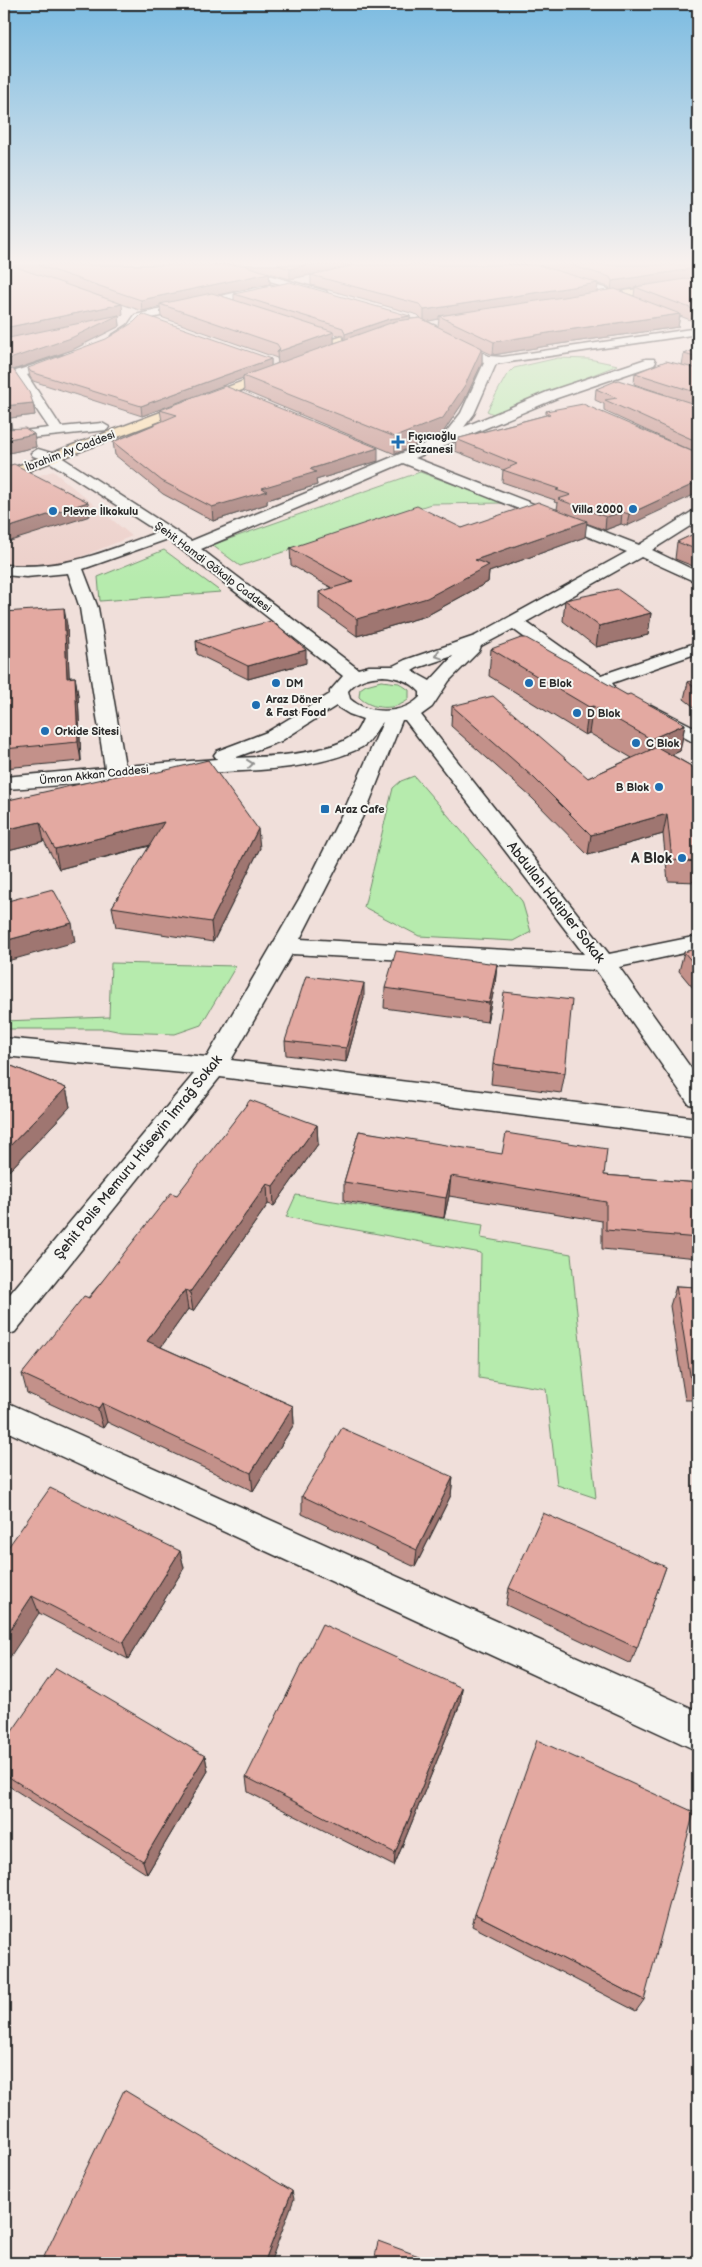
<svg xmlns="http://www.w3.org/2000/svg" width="702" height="2267" font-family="'Balsamiq Sans',sans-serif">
	<rect width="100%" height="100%" fill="#f0dfda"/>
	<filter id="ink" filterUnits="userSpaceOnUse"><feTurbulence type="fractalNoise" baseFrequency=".02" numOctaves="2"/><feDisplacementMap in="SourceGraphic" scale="10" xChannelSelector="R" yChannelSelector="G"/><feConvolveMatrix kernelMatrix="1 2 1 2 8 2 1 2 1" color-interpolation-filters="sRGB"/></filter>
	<g filter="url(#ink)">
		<path fill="#eccfc9" d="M53,471L132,536L69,562L12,567L4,565V486Z"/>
		<path fill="#b6ebad" stroke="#708b6c" d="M558,358L589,359L618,365L493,414L487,411L506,376L514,368Z
			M420,472L504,503L431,504L240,566L212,545Z
			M164,550L221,592L100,601L98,577Z
			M381,681L399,683L409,690V699C396,711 371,710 359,697L360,689L366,685Z
			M414,776L522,901L531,932L514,941L419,936L364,907L393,788L401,781Z
			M111,963L236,966L201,1025L175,1034L122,1032L107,1029H4V1021L109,1017Z
			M296,1195L483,1225L481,1238L571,1254L596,1498L557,1485L546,1389L479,1378L481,1253L286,1217Z"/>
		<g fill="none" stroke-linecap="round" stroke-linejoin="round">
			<g stroke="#2b2b2b" stroke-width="3">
				<path id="minor" d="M214,265H232L326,291L327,293L322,296Z
					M508,265H525L608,289L609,291L608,293H600Z
					M270,285L274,286V290L143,320C136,329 129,337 117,340L111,336L128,325L135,315Z
					M698,328V334L496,364L474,414L464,427L547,392L646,359H654L656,362L654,365L557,398L415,458L639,545L693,511L698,509V521L652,550L698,572V583L641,557L526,622L601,675L698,642V653L612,683L614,686L612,690L605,692L591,686L513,629L481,646L479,651L449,681L432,707L421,715L609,954L698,936V950L619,967L698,1078V1106L689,1104L596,970L292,954L231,1060L698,1118V1138L220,1077L15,1332L4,1336V1301L194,1074L4,1056V1038L207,1057L302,894L346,806L383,722C375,729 373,741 362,747C308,775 222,770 163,775C110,779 57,787 4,789V777L105,768L80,608L68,573L26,577L4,575V565C66,570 101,553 158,532L48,461L33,456L31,453L38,449L58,455L191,541L443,436L461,413L484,363L445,344L443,341L445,338H453L489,356L502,357ZM403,463L627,552L475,636L405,660L393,666H369L358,669L201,549ZM168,539L343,676L330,691V694L267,732L217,751L214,755L217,759L125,766L98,608L83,569ZM453,656L430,681L412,671L417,668ZM383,676C398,677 410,681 420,692V697C403,715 368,715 350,699L348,691C357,679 369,677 383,676ZM336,706L349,714L363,719C360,725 358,731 353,735C328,755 265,757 234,758L281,741ZM402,720H405L584,954L300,939L368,806Z
					M63,355L67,356L69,359L67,362L27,375L61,427L102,423L109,427L107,430L4,441V433L49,428L16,379L4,383V375Z
					M651,705L698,729V743L691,741L644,715L641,711L644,707Z
					M4,1401L698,1711V1751L4,1430Z"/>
			</g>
			<g stroke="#2b2b2b" stroke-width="3">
				<path id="major" d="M698,280V286L591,302L586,299L591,296Z
					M380,324L384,325L386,327L384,329L302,358L298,359L292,355L294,352Z
					M278,368L282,369L284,372L282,375L4,480V471Z"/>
			</g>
			<use href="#minor" fill="#f6f6f2" fill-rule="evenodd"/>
			<use href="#major" fill="#faddab" fill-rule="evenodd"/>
		</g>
		<path fill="#c3918a" stroke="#2b2b2b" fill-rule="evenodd" d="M4,265H698V323L680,316L678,327L559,344L493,355L482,350V363L464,401L442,434L395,454L244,391L243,378L142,416L33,381L30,377L28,368L271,359V366L278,363L277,358L161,317L160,307L142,311L95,295L123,315L119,316L120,326L72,350L14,370L33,403L35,415L10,418L12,429L34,434L36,447L4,454ZM269,273L290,279L311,275V285L418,315L421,318L410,319V316L234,294V300L218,295L270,284ZM598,284L609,287L610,290L597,292ZM635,288L634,296L619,291ZM439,319L438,326L427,321ZM334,334L343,336L344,340L334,343Z
			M698,349V454L604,411V404L595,400L596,389L664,394L634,384L635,373L682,365L684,354Z
			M160,410L378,461L316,480L317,485L267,500V504L213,521L163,494L115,455L113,442L162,421Z
			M546,411L698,454L627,526L621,524L605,530L586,523L585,537L489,572L488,582L426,616L357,636L319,609V592L332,588L291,565L290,548L462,528L557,509L558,503L554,502L555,500L502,482L503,470L455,451L456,439L546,415Z
			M698,532V568L675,559L677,542Z
			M565,600L651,613L648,635L596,647L563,621Z
			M4,612L67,625L69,677H75L78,695L81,761L4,768Z
			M196,641L306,663L248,679L197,654Z
			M491,649L627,695L685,724L680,751L672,755L698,770V882L668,881L663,834L588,855L532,798L451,726L452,706L588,778L632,758L589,733L585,735L489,676Z
			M698,679V710L684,699L688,682Z
			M150,774L260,848L213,942L116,927L112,907L150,846L59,869L44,841L4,851V801Z
			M698,948V994L679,971L684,952Z
			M497,964L495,984L487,1022L384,1008L385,988Z
			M364,997L346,1062L286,1055L285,1041Z
			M4,1063L66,1088L70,1107L9,1171L4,1168Z
			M493,1064L565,1073L561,1093L491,1084Z
			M317,1125L318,1144L274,1206L268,1204L193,1311L188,1309L161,1347L293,1406L294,1424L253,1491L107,1422L103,1428L27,1393L22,1374L177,1195Z
			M359,1131L604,1175L698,1183V1258L602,1249V1221L449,1196L444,1218L344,1201V1182Z
			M676,1286L698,1287V1400H685L670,1306Z
			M453,1477L451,1495L415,1567L302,1514V1496Z
			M180,1551L184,1568L128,1659L39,1613L4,1553Z
			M666,1567L631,1664L506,1605L509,1588Z
			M462,1688L460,1704L394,1866L248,1792L246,1777Z
			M4,1743L205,1756L208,1771L147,1874L4,1783Z
			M475,1914L644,2000L636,2011L472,1926Z"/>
		<path fill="#9f7671" stroke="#2b2b2b" d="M306,265H356L290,279V269Z
			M698,268V278L635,287V288L611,292L612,281Z
			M269,273L270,284L165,306L160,304V307L142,311L141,300Z
			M598,283L597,294L439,316V319L424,322V310Z
			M122,304L123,315L119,316L120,326L72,350L4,373V328Z
			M680,314L678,327L559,344L493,355L494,342L560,331Z
			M410,316V324L345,342V334L389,319Z
			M334,332V346L278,366L277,352Z
			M482,348V363L464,401L442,434L395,454V437Z
			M271,359V368L243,376V378L142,416L141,406L220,377Z
			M33,403L35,415L10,418L12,430L4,432V406Z
			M34,434L36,447L4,454V440Z
			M378,448V461L316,480L317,485L267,500V504L213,521L212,507L310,469Z
			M698,482V493L627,526L629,514Z
			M88,502L90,516L4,543V529Z
			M622,512L621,524L605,530L606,517Z
			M587,521L585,537L489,572L488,582L426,616L357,636V619L475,560Z
			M64,608L67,625L70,696L67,678Z
			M651,613L648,635L596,647L599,626Z
			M306,650V663L248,679V666Z
			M75,677L78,695L81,761L78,742Z
			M593,706L589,733L585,735L589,707Z
			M685,724L680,751L646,766L651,739Z
			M667,814L663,834L588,855L591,835Z
			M40,822L44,841L4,851V830Z
			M164,822L166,841L59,869L55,849Z
			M258,829L260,848L213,942L211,922Z
			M72,923L75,942L4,962V941Z
			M497,964L495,984L487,1022L489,1003Z
			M364,983V997L346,1062V1048Z
			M66,1088L70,1107L9,1171L4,1152Z
			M317,1125L318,1144L274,1206L273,1186Z
			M451,1176L449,1196L444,1218L446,1198Z
			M267,1184L268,1204L193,1311L190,1292Z
			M185,1290L188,1309L151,1361L147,1341Z
			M102,1403L107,1422L103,1428L98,1409Z
			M293,1406L294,1424L253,1491L251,1473Z
			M453,1477L451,1495L415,1567L417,1550Z
			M180,1551L184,1568L128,1659L123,1643Z
			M32,1596L39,1613L4,1666V1639Z
			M462,1688L460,1704L394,1866L395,1853Z
			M205,1756L208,1771L147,1874L143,1861Z
			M292,2191L294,2199L270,2263H264Z"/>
		<path fill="#e3a9a1" stroke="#2b2b2b" d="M4,265H10L122,304L4,328Z
			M37,265H243L269,273L141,300Z
			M277,265H306L290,269Z
			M355,265H538L598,283L424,310L419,304L311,275Z
			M570,265H698V268L612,281L610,277Z
			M698,277V311L635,287Z
			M290,282L410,316L389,319L345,334L343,328L234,294Z
			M615,289L680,314L560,331L494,342L439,316Z
			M212,293L334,332L277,352L280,349L277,344L160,304Z
			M142,314L271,359L220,377L141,406L31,372L28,368L106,339L134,322Z
			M119,315L71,338L4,361V339Z
			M420,318L482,348L465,385L443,418L395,437L243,376L396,321Z
			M698,349V358L684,354Z
			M666,361L698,369V393L635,373Z
			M13,369L29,392L33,403L4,406V372Z
			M618,380L698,405V442L605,400L617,398L596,389Z
			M225,386L378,448L310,469L316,472L262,488L267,491L212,507L162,481L113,442L177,415L160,410Z
			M583,404L698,454V459L694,460L698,461V482L629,514L622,512L606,517L558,499L571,495L556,490L559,489L503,470L517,464L456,439L550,414L546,411Z
			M4,413L10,418L4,419Z
			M25,428L34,434L4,440V429Z
			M14,464L88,502L4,529V467Z
			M538,502L587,521L475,560L489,565L427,598L357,619L319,592L353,582L290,548L417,506L462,528Z
			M698,532V550L677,542Z
			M617,589L651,613L599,626L565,600Z
			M64,608L67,678L75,677L78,742L4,749V612Z
			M271,621L306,650L248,666L196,641Z
			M521,638H526L627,695L630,694L685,724L651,739L593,706L589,707L491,649Z
			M698,679V690L688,682Z
			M493,696L588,778L657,747L698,770V862L672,860L667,814L591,835L534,778L452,706Z
			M208,760L258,829L211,922L112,907L164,822L55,849L40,822L4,830V801L146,769L150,774Z
			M53,889L72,923L4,941V902Z
			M698,948V969L684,952Z
			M396,951L497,964L489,1003L385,988Z
			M306,976L364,983L346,1048L285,1041Z
			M504,992L572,1000L565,1073L493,1064Z
			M4,1063L66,1088L4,1152Z
			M250,1100L317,1125L273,1186L267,1184L190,1292L185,1290L147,1341L293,1406L251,1473L102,1403L98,1409L22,1374L84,1296L89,1298L171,1193L177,1195Z
			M359,1131L502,1154L506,1133L607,1149L604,1175L698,1183V1238L606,1230V1202L451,1176L446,1198L344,1182Z
			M676,1286L698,1287V1381H691Z
			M342,1428L453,1477L417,1550L302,1496Z
			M50,1488L180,1551L123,1643L32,1596L4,1639V1553Z
			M543,1513L666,1567L637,1648L509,1588Z
			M322,1624L462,1688L395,1853L246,1777Z
			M56,1668L205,1756L143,1861L4,1774V1743Z
			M537,1740L694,1812L644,2000L475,1914Z
			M124,2090L292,2191L264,2263H41Z
			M378,2241L438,2263H374Z"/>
		<defs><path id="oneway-chevron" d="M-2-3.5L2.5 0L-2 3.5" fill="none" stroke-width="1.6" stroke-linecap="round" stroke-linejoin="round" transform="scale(1.25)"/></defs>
		<g stroke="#90908e">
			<use href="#oneway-chevron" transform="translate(438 655) rotate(161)"/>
			<use href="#oneway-chevron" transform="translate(250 764) rotate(-6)"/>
		</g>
	</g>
	<linearGradient id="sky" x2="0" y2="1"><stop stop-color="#7bbbe1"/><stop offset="0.45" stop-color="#f8f1ee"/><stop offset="1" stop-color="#f8f1ee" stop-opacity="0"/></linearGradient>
	<rect width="702" height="583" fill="url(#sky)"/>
	<g fill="#1f6fb2" stroke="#f6f6f2" stroke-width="2">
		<path d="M395.5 434.5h5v5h5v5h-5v5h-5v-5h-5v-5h5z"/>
		<circle cx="633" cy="509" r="5"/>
		<circle cx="53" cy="511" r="5"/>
		<circle cx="276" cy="683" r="5"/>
		<circle cx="529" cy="683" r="5"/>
		<circle cx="256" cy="705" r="5"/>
		<circle cx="577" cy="713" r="5"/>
		<circle cx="45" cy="731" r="5"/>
		<circle cx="636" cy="743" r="5"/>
		<circle cx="659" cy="787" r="5"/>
		<rect x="320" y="804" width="10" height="10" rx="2.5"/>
		<circle cx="682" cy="858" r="5"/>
	</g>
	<g text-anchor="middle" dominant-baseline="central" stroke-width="4" stroke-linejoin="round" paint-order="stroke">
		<g font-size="11" font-weight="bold" fill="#2b2b2b" stroke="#f6f6f2" text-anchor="start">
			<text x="408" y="436">Fıçıcıoğlu<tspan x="408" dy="13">Eczanesi</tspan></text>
			<text x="623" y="509" text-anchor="end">Villa 2000</text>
			<text x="63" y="511">Plevne İlkokulu</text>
			<text x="286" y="683">DM</text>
			<text x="539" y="683">E Blok</text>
			<text x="266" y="699">Araz Döner<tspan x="266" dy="13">&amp; Fast Food</tspan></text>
			<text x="587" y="713">D Blok</text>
			<text x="55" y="731">Orkide Sitesi</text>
			<text x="646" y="743">C Blok</text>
			<text x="649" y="787" text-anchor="end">B Blok</text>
			<text x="335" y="809">Araz Cafe</text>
		</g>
		<g font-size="11" fill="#2b2b2b" stroke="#f6f6f2">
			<text transform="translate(70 451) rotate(-21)">İbrahim Ay Caddesi</text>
			<text transform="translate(213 567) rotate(37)">Şehit Hamdi Gökalp Caddesi</text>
			<text transform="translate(94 775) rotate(-6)">Ümran Akkan Caddesi</text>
		</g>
		<g font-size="14" font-weight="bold" fill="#2b2b2b" stroke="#f6f6f2" text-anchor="end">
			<text x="672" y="858">A Blok</text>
		</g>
		<g font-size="14" fill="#2b2b2b" stroke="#f6f6f2">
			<text transform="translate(556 902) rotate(52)">Abdullah Hatipler Sokak</text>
			<text transform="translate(138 1157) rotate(-51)">Şehit Polis Memuru Hüseyin İmrağ Sokak</text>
		</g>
	</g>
	<rect width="702" height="2267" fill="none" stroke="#f6f6f2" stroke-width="20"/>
	<rect x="10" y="10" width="682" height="2247" fill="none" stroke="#2b2b2b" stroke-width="2" filter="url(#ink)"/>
</svg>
